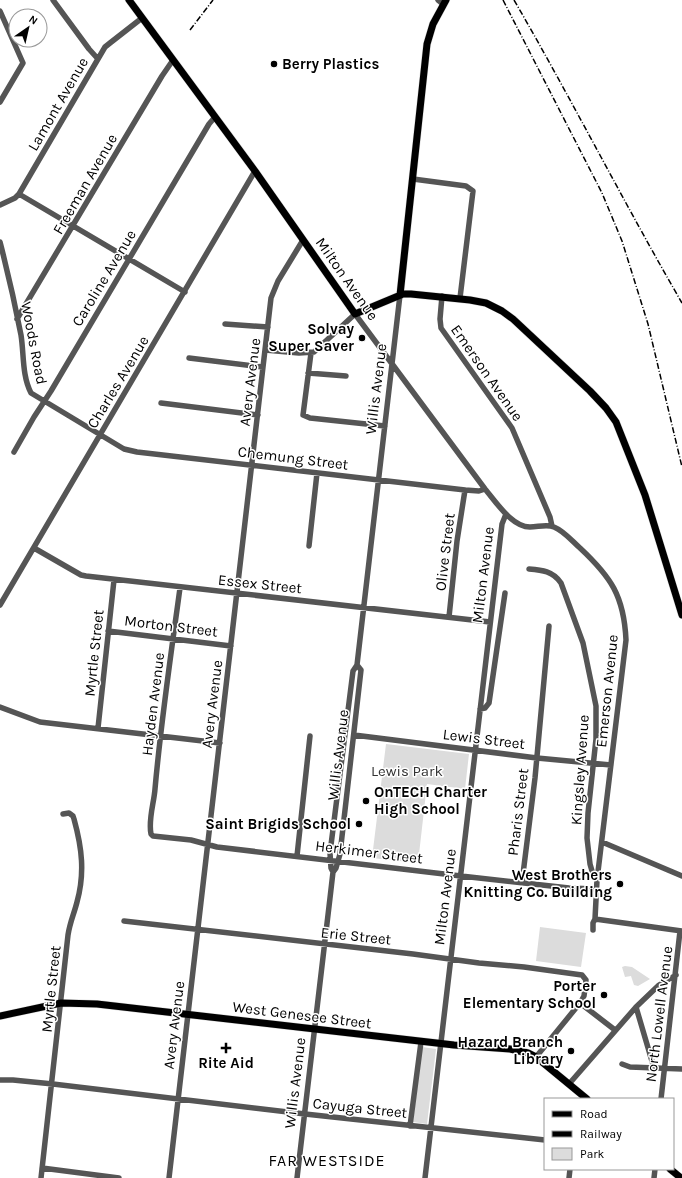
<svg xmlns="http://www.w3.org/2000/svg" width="682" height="1178" font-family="Karla,sans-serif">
	<rect width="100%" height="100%" fill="#fff"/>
	<path fill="#dcdcdc" d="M386,744L469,754L465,789L427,784L418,863L372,858Z
		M540,927L586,933L581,967L536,961Z
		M625,966L632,967L650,979L638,986L634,985L631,976L625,977L622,967Z
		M422,1047L436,1049L427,1124L413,1122Z"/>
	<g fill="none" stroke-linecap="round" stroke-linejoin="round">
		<g stroke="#dbdbdb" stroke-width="8">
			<path id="major" d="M129,0L255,171L355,314L403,294H411L470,300L486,303L502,311L513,319L590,391L606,408L616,422L645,495L682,615
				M400,295L427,44L433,24L446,0
				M0,1016L61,1003L97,1004L454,1045L510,1049L528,1053L536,1057L587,1099
				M670,1169L681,1178"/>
		</g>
		<path stroke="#555" stroke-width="5.5" d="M53,0L89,49L98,59
			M438,0L443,4
			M0,11L23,63L0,102
			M413,179L466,186L473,191L460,298
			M19,194L185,292
			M0,205L15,198L19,194L105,47L110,43L142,18
			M0,242C8,273 15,304 21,335C24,354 22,376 31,393L124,449L137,452L465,490L479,491L485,489
			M442,296L440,319L441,328L512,428L550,517L552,526
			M17,319L162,76L173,60
			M225,324L268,327
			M265,350L299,353L314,352L355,314L485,489C496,502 512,527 530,527C538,527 547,524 554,527C564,531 572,541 580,548C611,577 624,596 626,640L597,880L595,919L593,923V930
			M311,353L303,415L310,418L385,426
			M189,358L263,367
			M308,373L346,376
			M161,403L258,415
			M14,452L34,417L51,391L209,124L215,117
			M309,546L317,473
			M34,548L81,575L86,576L490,622
			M529,569C542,570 553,571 561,583L583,643L596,706V739L588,813L587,838L590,864L592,871L597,880
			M180,588C171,654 161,721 155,789C154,803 148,820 151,834L153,836L191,840L217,847L461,876L569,888L596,889
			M0,605L255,171
			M449,617L457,541L465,490
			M108,631L231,646
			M0,707L40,722L220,743
			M480,709L485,708L489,703L505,593
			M98,728L114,580
			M354,735L537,758L611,765
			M602,842L682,876
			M297,856L310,736
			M333,872L331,868L330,853L353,671L357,665L400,295
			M522,882L535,778L549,626
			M595,919L682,931
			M124,921L413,954L479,963L524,967L582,975L586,980L584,996L580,1003L536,1057
			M580,1003L615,1030
			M636,1007L654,1068
			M622,1064L630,1067L682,1069
			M0,1080H13L53,1084L305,1114L545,1140
			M569,1084L636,1007L659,985L676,975
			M661,1099L680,931
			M410,1126L421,1042
			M42,1168L119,1178
			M41,1178L68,935C70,922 74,914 77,902C85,873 82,848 74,819L73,816L69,813L63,814
			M169,1178L271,298L278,281L303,240
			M297,1178L330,898L333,872L336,868L340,854L361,670L357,665
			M425,1178L502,524L506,514
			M569,1178L570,1169
			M654,1178L655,1169"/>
		<use href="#major" stroke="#000" stroke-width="7"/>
		<path stroke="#000" stroke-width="1.5" stroke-dasharray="6 2 1 2" stroke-linecap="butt" d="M503,0L602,193L622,241L648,324L682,467
			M514,0C572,100 624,203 682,303
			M190,30L213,0"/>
	</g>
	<g fill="#000" stroke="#fff" stroke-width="1.5">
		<circle cx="274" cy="64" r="4"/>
		<circle cx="362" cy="338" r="4"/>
		<circle cx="366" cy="801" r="4"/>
		<circle cx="359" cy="824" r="4"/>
		<circle cx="620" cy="884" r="4"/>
		<circle cx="604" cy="995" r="4"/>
		<path d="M224 1042h4v4h4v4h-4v4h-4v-4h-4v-4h4z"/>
		<circle cx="571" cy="1051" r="4"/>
	</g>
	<g text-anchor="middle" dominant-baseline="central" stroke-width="3" stroke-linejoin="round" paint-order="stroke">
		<g font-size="15" font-weight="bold" fill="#000" stroke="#fff" text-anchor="end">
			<text x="282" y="64" text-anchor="start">Berry Plastics</text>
			<text x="354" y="329">Solvay<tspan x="354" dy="17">Super Saver</tspan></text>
			<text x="374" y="792" text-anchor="start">OnTECH Charter<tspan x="374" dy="17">High School</tspan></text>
			<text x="351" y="824">Saint Brigids School</text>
			<text x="612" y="875">West Brothers<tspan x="612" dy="17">Knitting Co. Building</tspan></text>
			<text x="596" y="986">Porter<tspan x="596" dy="17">Elementary School</tspan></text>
			<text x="563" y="1042">Hazard Branch<tspan x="563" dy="17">Library</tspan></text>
			<text x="226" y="1063" text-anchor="middle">Rite Aid</text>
		</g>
		<g font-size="15" fill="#000" stroke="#fff">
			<text transform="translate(58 104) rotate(-60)">Lamont Avenue</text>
			<text transform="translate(85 184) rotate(-60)">Freeman Avenue</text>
			<text transform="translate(104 278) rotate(-59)">Caroline Avenue</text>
			<text transform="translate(347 279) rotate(55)">Milton Avenue</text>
			<text transform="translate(34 343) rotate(79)">Woods Road</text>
			<text transform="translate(487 373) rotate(55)">Emerson Avenue</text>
			<text transform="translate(118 382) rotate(-59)">Charles Avenue</text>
			<text transform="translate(250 382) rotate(-83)">Avery Avenue</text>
			<text transform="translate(376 389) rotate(-83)">Willis Avenue</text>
			<text transform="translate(293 458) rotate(7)">Chemung Street</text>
			<text transform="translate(445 552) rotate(-83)">Olive Street</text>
			<text transform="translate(483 575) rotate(-83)">Milton Avenue</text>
			<text transform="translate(260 584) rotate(6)">Essex Street</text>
			<text transform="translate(171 626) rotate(7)">Morton Street</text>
			<text transform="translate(94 653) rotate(-84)">Myrtle Street</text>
			<text transform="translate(607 691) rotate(-84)">Emerson Avenue</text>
			<text transform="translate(153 704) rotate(-83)">Hayden Avenue</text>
			<text transform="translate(212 704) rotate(-83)">Avery Avenue</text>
			<text transform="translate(484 739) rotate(7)">Lewis Street</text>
			<text transform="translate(338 755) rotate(-83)">Willis Avenue</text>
			<text transform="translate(580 770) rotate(-86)">Kingsley Avenue</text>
			<text transform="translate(518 812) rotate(-83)">Pharis Street</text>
			<text transform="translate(369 852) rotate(7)">Herkimer Street</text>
			<text transform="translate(445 897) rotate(-83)">Milton Avenue</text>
			<text transform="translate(356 936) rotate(6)">Erie Street</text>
			<text transform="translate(51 989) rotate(-84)">Myrtle Street</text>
			<text transform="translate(659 1014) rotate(-83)">North Lowell Avenue</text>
			<text transform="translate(302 1015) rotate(7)">West Genesee Street</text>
			<text transform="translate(174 1025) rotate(-83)">Avery Avenue</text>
			<text transform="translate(295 1083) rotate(-83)">Willis Avenue</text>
			<text transform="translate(360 1108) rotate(6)">Cayuga Street</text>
		</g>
		<g font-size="15" fill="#333" stroke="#fff">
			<text x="407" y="771">Lewis Park</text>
		</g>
		<g font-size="16" letter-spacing="1" fill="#000" stroke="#fff">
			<text x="327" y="1160">FAR WESTSIDE</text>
		</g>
	</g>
	<rect x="544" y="1098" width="130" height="72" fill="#ffffff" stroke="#999999"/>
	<rect x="552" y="1111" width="20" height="6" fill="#000000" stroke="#999999"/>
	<text x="580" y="1118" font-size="12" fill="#000000">Road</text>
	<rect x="552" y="1131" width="20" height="6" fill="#000000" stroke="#999999"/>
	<text x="580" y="1138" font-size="12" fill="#000000">Railway</text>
	<rect x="552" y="1148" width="20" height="12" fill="#dcdcdc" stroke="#999999"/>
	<text x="580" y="1158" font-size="12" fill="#000000">Park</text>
	<g transform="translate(28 28) rotate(34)"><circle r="19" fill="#ffffff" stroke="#999999"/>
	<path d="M0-3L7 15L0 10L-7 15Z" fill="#000000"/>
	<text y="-6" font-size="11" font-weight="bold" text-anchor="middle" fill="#000000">N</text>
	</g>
</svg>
